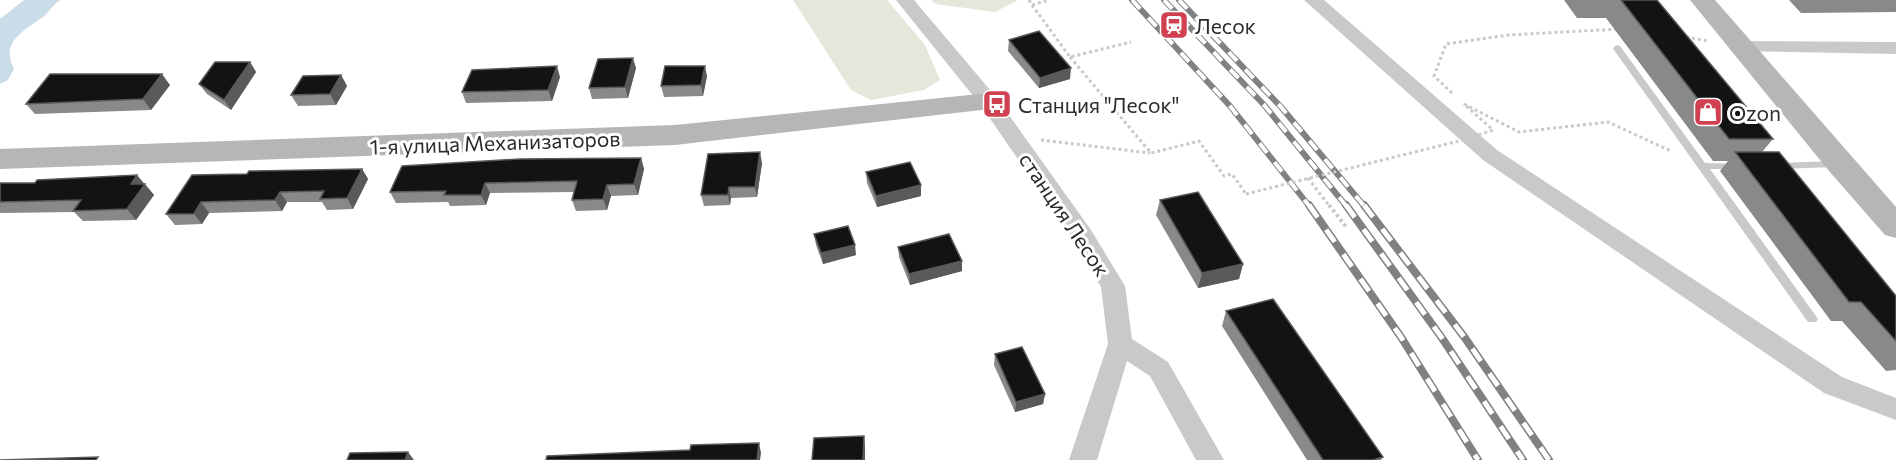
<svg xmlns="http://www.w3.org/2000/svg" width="1896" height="460" font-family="Commissioner,sans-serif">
	<rect width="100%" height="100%" fill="#fff"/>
	<path fill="#e3e8db" d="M793,0H887L925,45L940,80L924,90L871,100L851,90Z
		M931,0H1018L995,12L936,4Z"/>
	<path fill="#c9dce7" d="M24,0H60C53,5 49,12 43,17C24,31 0,41 14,69L8,80L0,84V19Z"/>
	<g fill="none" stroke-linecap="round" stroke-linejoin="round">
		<path stroke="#c9c9c9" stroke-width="3" stroke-dasharray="3 3" stroke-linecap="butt" d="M1029,0L1032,5L1049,0
			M1032,5L1070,57L1131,42
			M1686,37L1708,41
			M1070,57L1151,153L1199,141L1224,176L1232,174L1246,194
			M1452,93L1434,76L1446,44L1508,35L1619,29
			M1464,104L1519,132L1608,122L1671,151
			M1041,140L1150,153
			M1308,178L1330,207"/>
		<path stroke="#c9c9c9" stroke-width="4" stroke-dasharray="3 3" stroke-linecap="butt" d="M1329,205L1347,228"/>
		<path fill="#c9c9c9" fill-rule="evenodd" d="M1617,45L1620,46L1705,163L1740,164L1742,166L1737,169H1710L1816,316L1818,319L1816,322H1808L1614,50L1613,48Z
			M1836,161L1841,164L1836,167L1777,169L1772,166L1777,163Z"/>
		<path fill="#c9c9c9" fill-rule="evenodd" d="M896,0H914L996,97L1091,230L1125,286L1132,339L1168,362L1224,460H1196L1150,376L1127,361L1097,460H1069L1108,344L1101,287L1075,242L982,107Z
			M1304,0H1324L1497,150L1842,377L1896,398V420L1824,393L1483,160Z
			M1742,41L1896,42V54L1735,51L1733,47Z"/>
		<path fill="#b6b6b6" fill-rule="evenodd" d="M1690,0H1715L1896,207V238L1885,235L1829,171Z
			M989,93L999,96L1003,102L999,108L675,145L0,169V149L675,125Z"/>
		<g stroke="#818181" stroke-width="6">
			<path id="rail-far1" d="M1132,0L1230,106L1310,207
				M1164,0L1265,106L1347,207
				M1179,0L1281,107L1365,207"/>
		</g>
		<g stroke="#818181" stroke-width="8">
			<path id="rail" d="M1309,205L1401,337L1478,460
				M1346,205L1442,338L1523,460
				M1364,205L1465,338L1549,460"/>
		</g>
		<use href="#rail-far1" stroke="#fff" stroke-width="4" stroke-dasharray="12" stroke-linecap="butt"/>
		<use href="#rail" stroke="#fff" stroke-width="5" stroke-dasharray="15" stroke-linecap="butt"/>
		<path stroke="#c9c9c9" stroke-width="3" stroke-dasharray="3 3" stroke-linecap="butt" d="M1246,194L1463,140L1493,130L1464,104"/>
	</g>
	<path fill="#898989" d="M1564,0H1657L1773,139L1762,152L1896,296V370L1886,371L1842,321H1831L1720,171L1728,161H1713L1606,18H1577Z
		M1789,0H1896V12L1801,13Z
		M1009,40L1070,79L1039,88L1008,51Z
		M250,62L256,72L231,110L207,94L199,84Z
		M636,68L628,98L592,99L589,88Z
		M341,75L347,86L336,105L298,106L291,95Z
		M707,76L703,96L664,97L661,86Z
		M560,77L552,101L466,103L462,92Z
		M170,85L151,110L35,114L26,104Z
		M641,158L644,169L638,195L611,196L607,210L576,211L572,200L574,192L490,193L486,205L450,206L448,202L396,203L390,192Z
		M762,163L757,197L731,198L730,205L704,206L701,195Z
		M362,169L368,179L353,209L327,210L322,202H287L282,211L209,213L202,224L175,225L166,214L247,174Z
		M866,172L921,185V196L877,207L867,183Z
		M0,183L145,184L154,195L136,220L83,221L74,212L0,213Z
		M1160,200L1243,264L1239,279L1198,288L1156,215Z
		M814,234L856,255L823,264L816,245Z
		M898,247L962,271L910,285L899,257Z
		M1226,311L1383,457L1381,460H1307L1222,326Z
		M995,354L1045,394L1043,404L1015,412L994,365Z"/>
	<path fill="#5a5a5a" d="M633,58L636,68L628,98L625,87Z
		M250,62L256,72L231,110L224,100Z
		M557,66L560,77L552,101L548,90Z
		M705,66L707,76L703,96L701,85Z
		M1071,68L1070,79L1039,88L1040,78Z
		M162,74L170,85L151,110L143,99Z
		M341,75L347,86L336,105L330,94Z
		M760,152L762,163L757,197L755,187Z
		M641,158L644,169L638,195L634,184Z
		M362,169L368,179L353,209L347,198Z
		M137,175L154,195L136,220L127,209L131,184Z
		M485,183L490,193L486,205L481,195Z
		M607,185L611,196L607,210L603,199Z
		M921,185V196L877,207L876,196Z
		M729,187L731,198L730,205L728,195Z
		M280,192L287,202L282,211L275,200Z
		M201,202L209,213L202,224L194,214Z
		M855,245L856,255L823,264L821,253Z
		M962,261V271L910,285L909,274Z
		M1243,264L1239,279L1198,288L1202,273Z
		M1045,394L1043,404L1015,412L1016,402Z
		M864,436L865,446V460H863Z
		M759,443L761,453L760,460H757Z
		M408,452L414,460H405Z"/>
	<path fill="#131313" stroke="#5a5a5a" stroke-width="1.5" d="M1621,0H1657L1773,139H1729Z
		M1039,31L1071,68L1040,78L1009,40Z
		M633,58L625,87L589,88L598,59Z
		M215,62H250L224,100L199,84Z
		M557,66L548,90L462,92L472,70Z
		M665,66H705L701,85L661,86Z
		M50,74H162L143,99L26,104Z
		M341,75L330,94L291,95L303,76Z
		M760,152L755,187H729L728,195H701L708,154Z
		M1735,152H1779L1896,296V341L1861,302H1849Z
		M641,158L634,184L607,185L603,199L572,200L577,181L485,183L481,195H444L446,191L390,192L402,166L520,159Z
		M910,162L921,185L876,196L866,172Z
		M362,169L347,198L320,199L324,191L280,192L275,200L201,202L194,214H166L192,175L247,174L249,171Z
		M137,175L131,184H145L127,209L73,211L81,200L0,202V183H35L37,180Z
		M1198,192L1243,264L1202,273L1160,200Z
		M848,226L855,245L821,253L814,234Z
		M949,234L962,261L909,274L898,247Z
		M1273,299L1383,457L1373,460H1323L1226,311Z
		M1022,347L1045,394L1016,402L995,354Z
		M864,436L863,460H812L814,438Z
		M759,443L757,460H546L547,456L690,450L691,445Z
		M408,452L405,460H347L350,453Z
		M98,457L96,460H0Z"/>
	<defs>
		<g id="station-square" transform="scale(1.5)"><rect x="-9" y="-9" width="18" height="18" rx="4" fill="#d14050" stroke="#fff"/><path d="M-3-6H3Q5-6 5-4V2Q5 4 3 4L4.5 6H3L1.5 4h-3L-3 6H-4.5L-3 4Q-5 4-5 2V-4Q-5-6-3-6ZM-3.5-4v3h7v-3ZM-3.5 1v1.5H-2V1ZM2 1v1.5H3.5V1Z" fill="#fff"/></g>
		<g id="bus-square" transform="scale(1.5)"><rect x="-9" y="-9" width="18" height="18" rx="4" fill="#d14050" stroke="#fff"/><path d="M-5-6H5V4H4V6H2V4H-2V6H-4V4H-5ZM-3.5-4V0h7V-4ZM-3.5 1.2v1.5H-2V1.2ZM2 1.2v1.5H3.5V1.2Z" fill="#fff"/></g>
		<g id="shop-square" transform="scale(1.5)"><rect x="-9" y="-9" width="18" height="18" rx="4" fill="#d14050" stroke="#fff"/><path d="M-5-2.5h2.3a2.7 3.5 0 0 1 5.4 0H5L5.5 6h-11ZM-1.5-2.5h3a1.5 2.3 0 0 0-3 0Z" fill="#fff"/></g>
	</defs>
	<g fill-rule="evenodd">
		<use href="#station-square" x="1174" y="25"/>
		<use href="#bus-square" x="997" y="104"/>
		<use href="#shop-square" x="1708" y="112"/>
	</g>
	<g text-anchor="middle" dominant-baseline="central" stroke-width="6" stroke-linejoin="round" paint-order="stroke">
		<g font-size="21" fill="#2c2c2c" stroke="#fff" text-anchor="start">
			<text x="1195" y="25">Лесок</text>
			<text x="1018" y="104">Станция "Лесок"</text>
			<text x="1729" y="112">Ozon</text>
		</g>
		<g font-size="21" fill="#2c2c2c" stroke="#fff">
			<text transform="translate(495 142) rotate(-2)">1-я улица Механизаторов</text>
			<text transform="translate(1065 214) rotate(56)">станция Лесок</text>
		</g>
	</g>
</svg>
